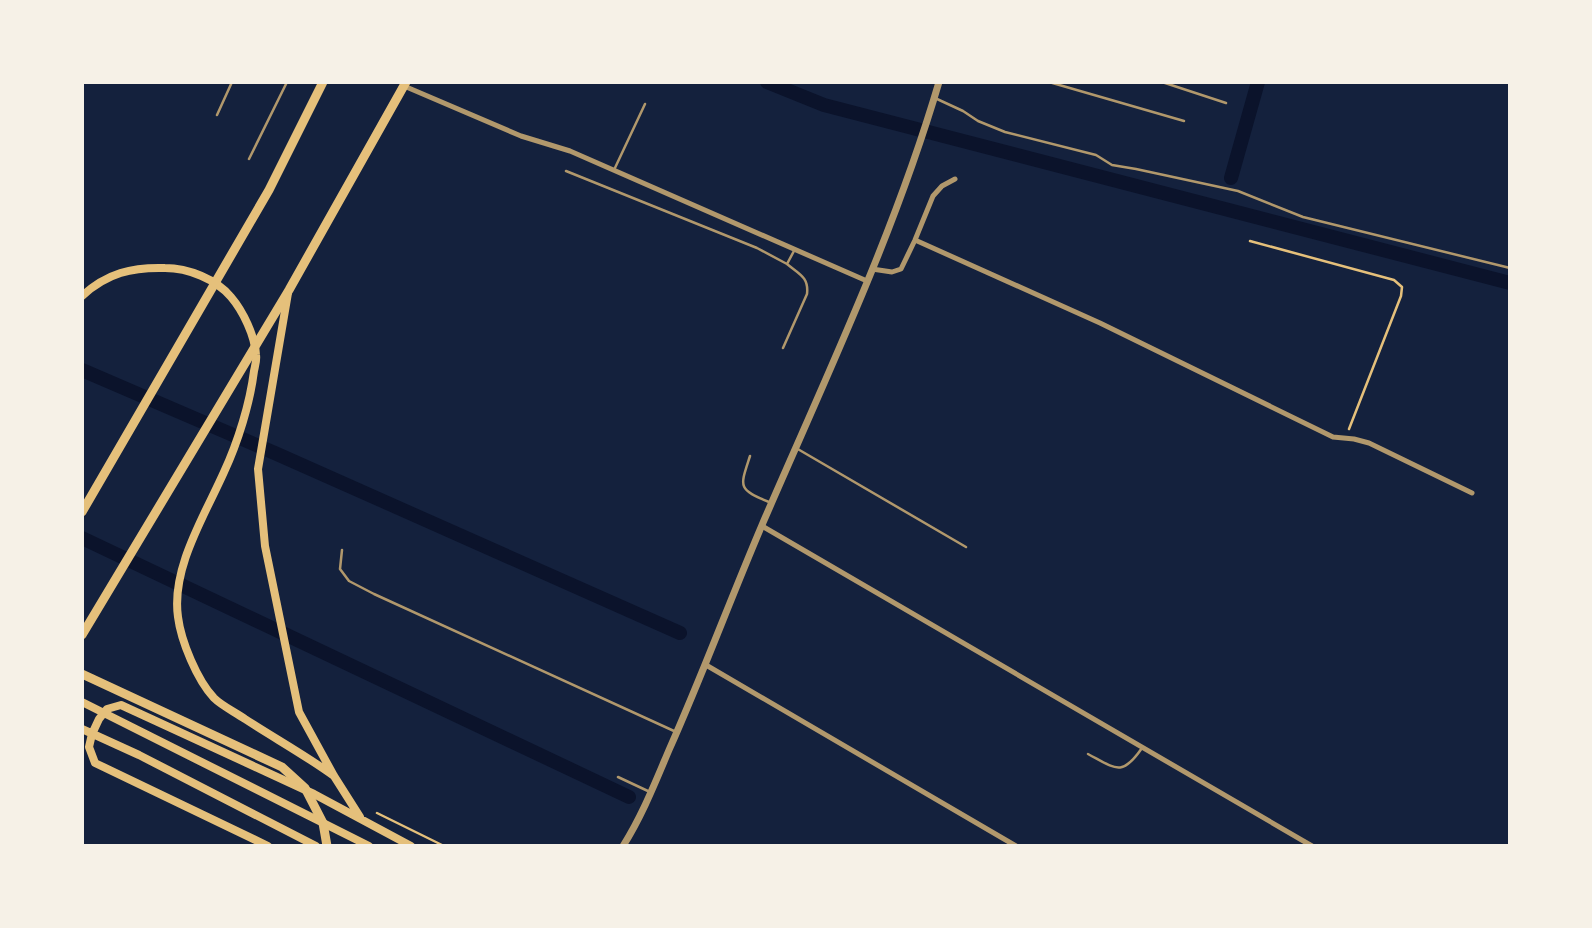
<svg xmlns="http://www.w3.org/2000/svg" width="1592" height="928" font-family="Mulish,sans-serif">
	<rect width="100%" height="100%" fill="#14213d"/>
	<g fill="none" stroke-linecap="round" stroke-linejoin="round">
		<path stroke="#0b132b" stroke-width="14" d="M767,82L824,105L1510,283
			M1231,178L1258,82
			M82,370L277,454L680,633
			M82,538L629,797"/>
		<path stroke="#e5c07b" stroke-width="2.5" d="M1250,241L1394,280L1402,287L1401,296L1349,429
			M377,813L444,846"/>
		<path stroke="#b1986c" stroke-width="2.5" d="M1049,82L1184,121
			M1162,82L1226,103
			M937,99L963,111L978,121L1005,132L1096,155L1112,165L1136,169L1238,191L1303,217L1510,268
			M217,115L232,82
			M249,159L287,82
			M614,170L645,104
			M566,171L757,248L787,264L795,249
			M783,348L807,294C809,277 799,274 787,264
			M796,448L966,547
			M750,456C740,487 737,489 769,502
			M342,550L340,569L349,581L374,594L674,731
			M1088,754C1116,769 1122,777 1142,748
			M618,777L650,792"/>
		<path stroke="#b1986c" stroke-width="5" d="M404,86L521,136L570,151L867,281
			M915,240L1100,323L1333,437L1354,439L1369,443L1472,493
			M872,269L892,272L901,269L915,240L933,196L942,186L955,179
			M762,526L1312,846
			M706,665L1016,846"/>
		<path stroke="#b1986c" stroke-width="7" d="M623,846C642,816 655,783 669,750C702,676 730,600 762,525C825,379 894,235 939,82"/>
		<path stroke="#e5c07b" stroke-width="8" d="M288,293L258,469L265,546L299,712L334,776L360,817
			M82,296C107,273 132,267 165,268C188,268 216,279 231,297C243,311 255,336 256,355C257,360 255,366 254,371C250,403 238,442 224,472C205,515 171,568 178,617C181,641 197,680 214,698C222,706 235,712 245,719C274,738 305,755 334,776
			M82,702L369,846
			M82,729L139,755L316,846
			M268,846L95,763L89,747L92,734L99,719L107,709L121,705L314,794L411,846"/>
		<path stroke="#e5c07b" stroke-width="9" d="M82,512L269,190L323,82
			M82,635L289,290L406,82
			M82,674L282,767L305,788L323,823L327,846"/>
	</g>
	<rect width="1592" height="928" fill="none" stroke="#f6f1e7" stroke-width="168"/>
</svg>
